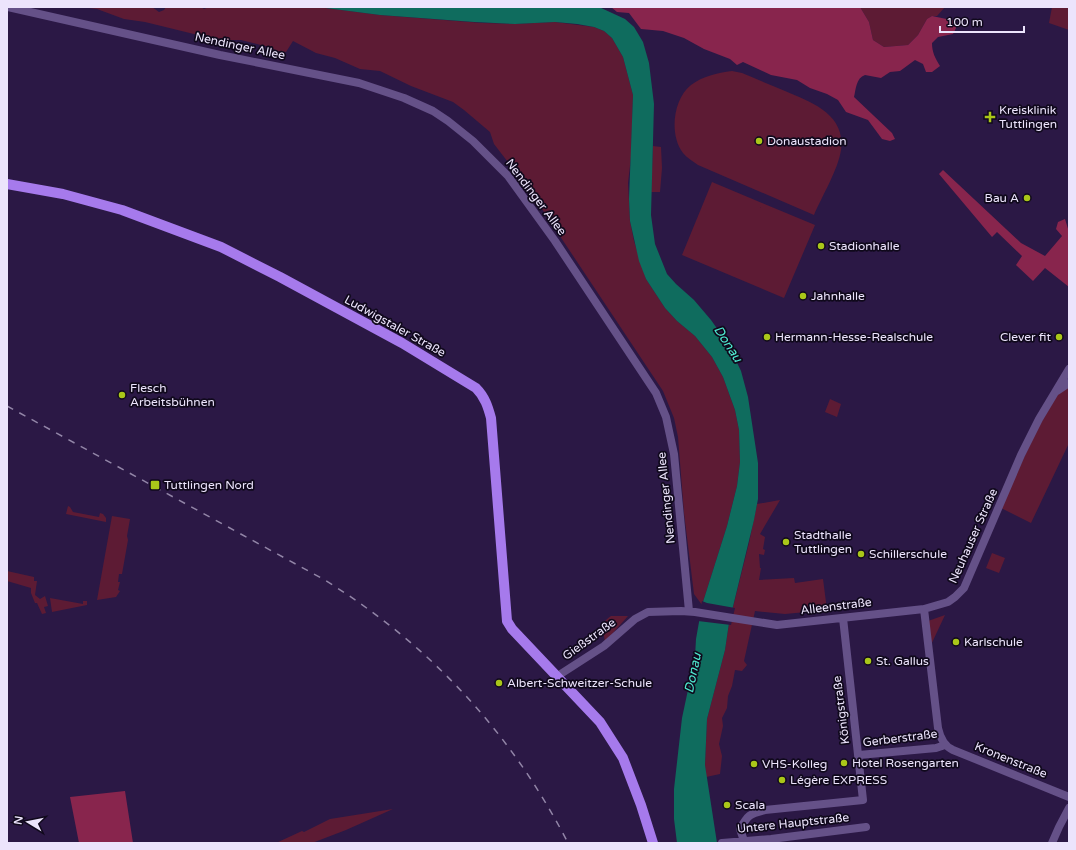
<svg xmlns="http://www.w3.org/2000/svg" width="1076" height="850" font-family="'Varela Round',sans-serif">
	<rect width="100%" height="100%" fill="#2b1845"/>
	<path fill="#5d1b34" d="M81,7H152L159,12L164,10L166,7H201L204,9L209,7H318L380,15L482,23L515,24L555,22L594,27L604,31L612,38L623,57L633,95L631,157L628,183L630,221L634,241L646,279L665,308L677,321L695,336L712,357L723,377L735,410L739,430L740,462L737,486L727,526L702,605L694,594L684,513L678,437L674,418L663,391L528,188L494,144L490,132L464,110L453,102L411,86L380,71L360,69L335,58L316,53L293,41L286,52L277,51L269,47L241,40H227L202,36L145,22L124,19L97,9Z
		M860,7H945L937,16H932L927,19L918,35L908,45L884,47L873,40L869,22Z
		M1052,7H1069V30L1049,23Z
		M732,71L742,73C756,79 771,85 785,91C811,102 846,114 841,150C838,170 822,196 814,215L698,165C693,161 687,158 683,153C669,135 673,99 691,85C703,76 717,73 732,71Z
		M653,146L661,147L662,168L660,192H651Z
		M712,182L762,203L760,208L762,203L815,225L784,298L682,255Z
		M1069,384V443L1031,523L1001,508L1036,431L1060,391Z
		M830,399L841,404L837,417L825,412Z
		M780,500L760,534L765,537L763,549L765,550L764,555L759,554L760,568H761L759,580L794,578L795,583L823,579L827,610L785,614L755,611L744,661L747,665L742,671L735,670L732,686L728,696L727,708L722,718L723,726L719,744L722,756L720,774L706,777L705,765L707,719L725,650L729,623L749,543L757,504Z
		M68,506L70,507L73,512L99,517L100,513L103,514L106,518V522L66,514Z
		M112,516L130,519L127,536L128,540L122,574H119L118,582H120L118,590L120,591L116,597L97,600Z
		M992,553L1005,558L999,573L986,568Z
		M7,571L34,577V581H37L35,595L40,599L45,596L48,606L44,607L46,613L42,614L37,603H35L31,593V588L7,581Z
		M50,598L83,604V601H87V605L52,612Z
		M945,615L930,647L928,621Z
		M611,616H628L605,642C603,629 600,623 611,616Z
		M393,809L346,830L312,843H276L302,831L304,832L330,819Z"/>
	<path fill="#88254d" d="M611,7H860L869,22L873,40L884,47L908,45L918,35L927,19L932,16L956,21V28L953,34L938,37L932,43C932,52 935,58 940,66L932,72H926L923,64L915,60L900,71L890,72L881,78L865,75C856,78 856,89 854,97L892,133L895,139L890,141L882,139L868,120L846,112L838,100L827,94L810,88L797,80L771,75L743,62L737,65L730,59L704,49L684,38L663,31L641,29L629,13L617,12Z
		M943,170L1021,243L1045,256L1062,236L1056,229L1058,222L1065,219L1069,232V287L1045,268L1033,281L1016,265L1022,256L997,232L992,237L939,174Z
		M125,791L133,843H79L70,797Z"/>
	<path fill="#0f6c5e" d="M318,7H599L625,19L634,27L643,42L649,63L654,104L651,215L655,244L667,274L676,284L694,300L711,320L728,344L741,371L748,397L758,463V499L754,520L729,623L725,650L707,719L705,765L717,843H677L674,819V789L682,718L695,657L696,639L702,605L727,526L737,486L740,462L739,430L735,410L723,377L712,357L695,336L677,321L665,308L646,279L639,261L630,221L629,199L633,95L623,57L612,38L604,31L594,27L577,24L555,22L515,24L474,22L380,15Z"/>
	<path fill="#2b1845" d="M702,601L707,603L735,608L731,625L698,621Z"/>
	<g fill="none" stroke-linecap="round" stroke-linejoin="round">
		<path stroke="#655188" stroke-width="8" d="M8,7L220,55L359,83L404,98L433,111L448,121L473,141L508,176L555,241L656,393L666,417L674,454L689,611
			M1057,391L1069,383
			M924,609L938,728C940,737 944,746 953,750L1069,797
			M556,677L604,646L635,619L648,612L681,611L695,612L777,625L924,609L948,602L955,597L964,588L1021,455L1039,419L1069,369
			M859,755L936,748L945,745
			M744,841L740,829C748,815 749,814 765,810L863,800L843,618
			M722,843L771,839L866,827
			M1052,843L1059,827L1069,808"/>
		<path stroke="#a67aec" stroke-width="10" d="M7,184L63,194L122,210L221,247L280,277L402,343L476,388C485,397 488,407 491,418L507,621L512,629L600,722L623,758L641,805L653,843"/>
		<path stroke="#9285a7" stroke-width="1.5" stroke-dasharray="7 7" stroke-linecap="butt" d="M7,406L323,579C429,644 511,732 568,843"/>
	</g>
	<g fill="#aac719" stroke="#10091c" stroke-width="1.5">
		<path d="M988 111h4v4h4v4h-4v4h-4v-4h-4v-4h4z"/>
		<circle cx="759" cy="141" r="4"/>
		<circle cx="1027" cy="198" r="4"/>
		<circle cx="821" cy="246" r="4"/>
		<circle cx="803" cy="296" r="4"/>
		<circle cx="767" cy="337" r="4"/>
		<circle cx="1059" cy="337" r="4"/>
		<circle cx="122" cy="395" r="4"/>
		<rect x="150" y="480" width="10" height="10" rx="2"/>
		<circle cx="786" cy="542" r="4"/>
		<circle cx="861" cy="554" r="4"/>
		<circle cx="956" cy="642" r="4"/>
		<circle cx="868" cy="661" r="4"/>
		<circle cx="499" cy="683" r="4"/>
		<circle cx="844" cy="763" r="4"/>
		<circle cx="754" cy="764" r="4"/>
		<circle cx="782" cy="780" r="4"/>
		<circle cx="727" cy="805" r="4"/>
	</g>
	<g text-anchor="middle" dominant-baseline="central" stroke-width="3.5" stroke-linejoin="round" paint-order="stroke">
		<g font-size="12" fill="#ece4fc" stroke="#10091c">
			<text transform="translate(240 46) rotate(12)">Nendinger Allee</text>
			<text transform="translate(536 197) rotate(53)">Nendinger Allee</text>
			<text transform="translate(395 326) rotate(29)">Ludwigstaler Straße</text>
			<text transform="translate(666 498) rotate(-96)">Nendinger Allee</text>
			<text transform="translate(973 536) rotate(-66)">Neuhauser Straße</text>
			<text transform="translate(836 606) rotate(-7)">Alleenstraße</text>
			<text transform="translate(589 639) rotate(-36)">Gießstraße</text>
			<text transform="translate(841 710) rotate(-97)">Königstraße</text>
			<text transform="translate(900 738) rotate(-7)">Gerberstraße</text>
			<text transform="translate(1011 760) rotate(22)">Kronenstraße</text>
			<text transform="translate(793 823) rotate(-6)">Untere Hauptstraße</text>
		</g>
		<g font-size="12" fill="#ece4fc" stroke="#10091c" text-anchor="start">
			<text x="999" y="110">Kreisklinik<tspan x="999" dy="14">Tuttlingen</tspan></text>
			<text x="767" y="141">Donaustadion</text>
			<text x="1019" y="198" text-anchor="end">Bau A</text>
			<text x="829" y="246">Stadionhalle</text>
			<text x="811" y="296">Jahnhalle</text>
			<text x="775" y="337">Hermann-Hesse-Realschule</text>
			<text x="1051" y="337" text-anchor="end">Clever fit</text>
			<text x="130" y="388">Flesch<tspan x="130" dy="14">Arbeitsbühnen</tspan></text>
			<text x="164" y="485">Tuttlingen Nord</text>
			<text x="794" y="535">Stadthalle<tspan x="794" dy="14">Tuttlingen</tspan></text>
			<text x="869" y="554">Schillerschule</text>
			<text x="964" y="642">Karlschule</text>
			<text x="876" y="661">St. Gallus</text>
			<text x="507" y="683">Albert-Schweitzer-Schule</text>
			<text x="852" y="763">Hotel Rosengarten</text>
			<text x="762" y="764">VHS-Kolleg</text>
			<text x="790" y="780">Légère EXPRESS</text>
			<text x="735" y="805">Scala</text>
		</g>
		<g font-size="13" font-style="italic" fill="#4eead1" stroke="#10091c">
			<text transform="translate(728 344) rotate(57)">Donau</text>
			<text transform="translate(693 673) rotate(-78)">Donau</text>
		</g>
	</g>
	<rect width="1076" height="850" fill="none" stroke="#ece4fc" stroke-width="16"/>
	<g transform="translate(28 822) rotate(280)" stroke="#10091c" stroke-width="3" paint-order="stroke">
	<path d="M0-3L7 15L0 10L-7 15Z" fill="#ece4fc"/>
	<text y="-6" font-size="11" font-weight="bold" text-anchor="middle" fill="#ece4fc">N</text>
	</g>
	<path d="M940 26v6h84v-6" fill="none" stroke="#ece4fc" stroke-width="2"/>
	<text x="946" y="26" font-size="12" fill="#ece4fc" stroke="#10091c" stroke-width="3" paint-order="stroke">100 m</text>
</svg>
